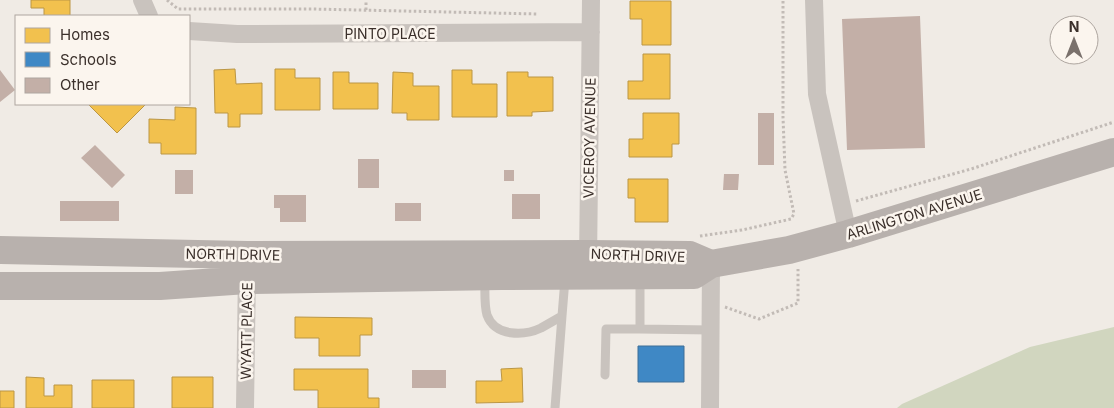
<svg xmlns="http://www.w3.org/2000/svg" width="1114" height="408" font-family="Inter,sans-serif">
	<rect width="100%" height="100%" fill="#f0ebe5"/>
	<path fill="#d1d6bf" d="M1114,327V408H897L902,404L1030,347Z"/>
	<path fill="#f2c14e" stroke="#bb9644" d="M31,0H70V16H44V8H31Z
		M630,1H671V45H642V19H630Z
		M643,54H670V99H628V81H643Z
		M235,69L236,84L262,83V114H240V127H228V113H215L214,70Z
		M275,69H295V78H320V110H275Z
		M452,70H472V84H497V117H452Z
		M333,72H349V83H378V109H333Z
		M393,72L413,73V86H439V120H407V113H392Z
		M507,72H528V77H553V111L532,112V116H507Z
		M88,104H146L117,133Z
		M175,107L196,108V154H161V143H149V119L175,120Z
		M643,113H679V144H672V157H629V139H643Z
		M628,179H668V222H635V198H628Z
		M295,317L372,318V335H360V356H319V338H295Z
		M522,368L523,402L476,403V381H502L501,369Z
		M294,369H368V398H379V408H318V390H294Z
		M26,377L44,378V396H54V385H72V408H26Z
		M172,377H213V408H172Z
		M92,380H134V408H92Z
		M0,391H14V408H0Z"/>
	<path fill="#3f88c5" stroke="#3e6e97" d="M638,346H684V382H638Z"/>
	<path fill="#c3afa7" d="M920,16L925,148L847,150L842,19Z
		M0,70L15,90L0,102Z
		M758,113H774V165H758Z
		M95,145L125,175L112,188L81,158Z
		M358,159H379V188H358Z
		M175,170H193V194H175Z
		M504,170H514V181H504Z
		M724,174H739L738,190H723Z
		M512,194H540V219H512Z
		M274,195H306V222H280V208H274Z
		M60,201H119V221H60Z
		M395,203H421V221H395Z
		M412,370H446V388H412Z"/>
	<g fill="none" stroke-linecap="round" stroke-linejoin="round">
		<path stroke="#c2bbb6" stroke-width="3" stroke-dasharray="2.5 2.5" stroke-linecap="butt" d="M167,0L178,9H312L538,14
			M366,10V0
			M856,201L971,169L1114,122
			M700,236L742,230L791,219L794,214L785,170L783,117V0
			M725,307L759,319L798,303V269"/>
		<path stroke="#c9c3be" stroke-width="9" d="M640,278V329L711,330
			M485,280C485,291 484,304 487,315C495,337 524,336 541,328C548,324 555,320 562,316L565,279
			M605,375L606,329H640
			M555,408L562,316"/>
		<path stroke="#c9c3be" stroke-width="18" d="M142,0L149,16
			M814,0L817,94L848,234
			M189,31L237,34L591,32
			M588,263L591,0
			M245,408L247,270
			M710,408L711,264"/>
		<path stroke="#b8b1ad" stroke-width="28" d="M0,250L247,255L588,254L690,255L711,264
			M0,286H160L247,280L501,276L694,275L711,264L789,250L848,234L1114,152"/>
	</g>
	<g text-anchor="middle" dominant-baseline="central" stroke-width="5" stroke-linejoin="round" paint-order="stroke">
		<g font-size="14" fill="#3b302b" stroke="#fbf5ee">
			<text x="390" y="33">PINTO PLACE</text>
			<text transform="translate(589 138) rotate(-89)">VICEROY AVENUE</text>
			<text transform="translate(914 214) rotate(-17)">ARLINGTON AVENUE</text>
			<text transform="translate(233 254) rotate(1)">NORTH DRIVE</text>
			<text transform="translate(638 255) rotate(2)">NORTH DRIVE</text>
			<text transform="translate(246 331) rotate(-89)">WYATT PLACE</text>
		</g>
	</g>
	<rect x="15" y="15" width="175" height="90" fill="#fbf5ee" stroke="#aea6a0"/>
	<rect x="25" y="28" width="25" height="15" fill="#f2c14e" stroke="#aea6a0"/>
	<text x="60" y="40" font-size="15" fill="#3b302b">Homes</text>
	<rect x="25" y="52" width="25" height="15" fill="#3f88c5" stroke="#aea6a0"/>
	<text x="60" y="65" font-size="15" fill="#3b302b">Schools</text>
	<rect x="25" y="78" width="25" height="15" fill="#c3afa7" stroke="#aea6a0"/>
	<text x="60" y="90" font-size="15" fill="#3b302b">Other</text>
	<g transform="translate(1074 40)"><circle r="24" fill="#fbf5ee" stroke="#aea6a0"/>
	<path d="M0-4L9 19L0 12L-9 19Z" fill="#7a716c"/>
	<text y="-8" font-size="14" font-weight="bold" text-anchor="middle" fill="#3b302b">N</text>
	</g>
</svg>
